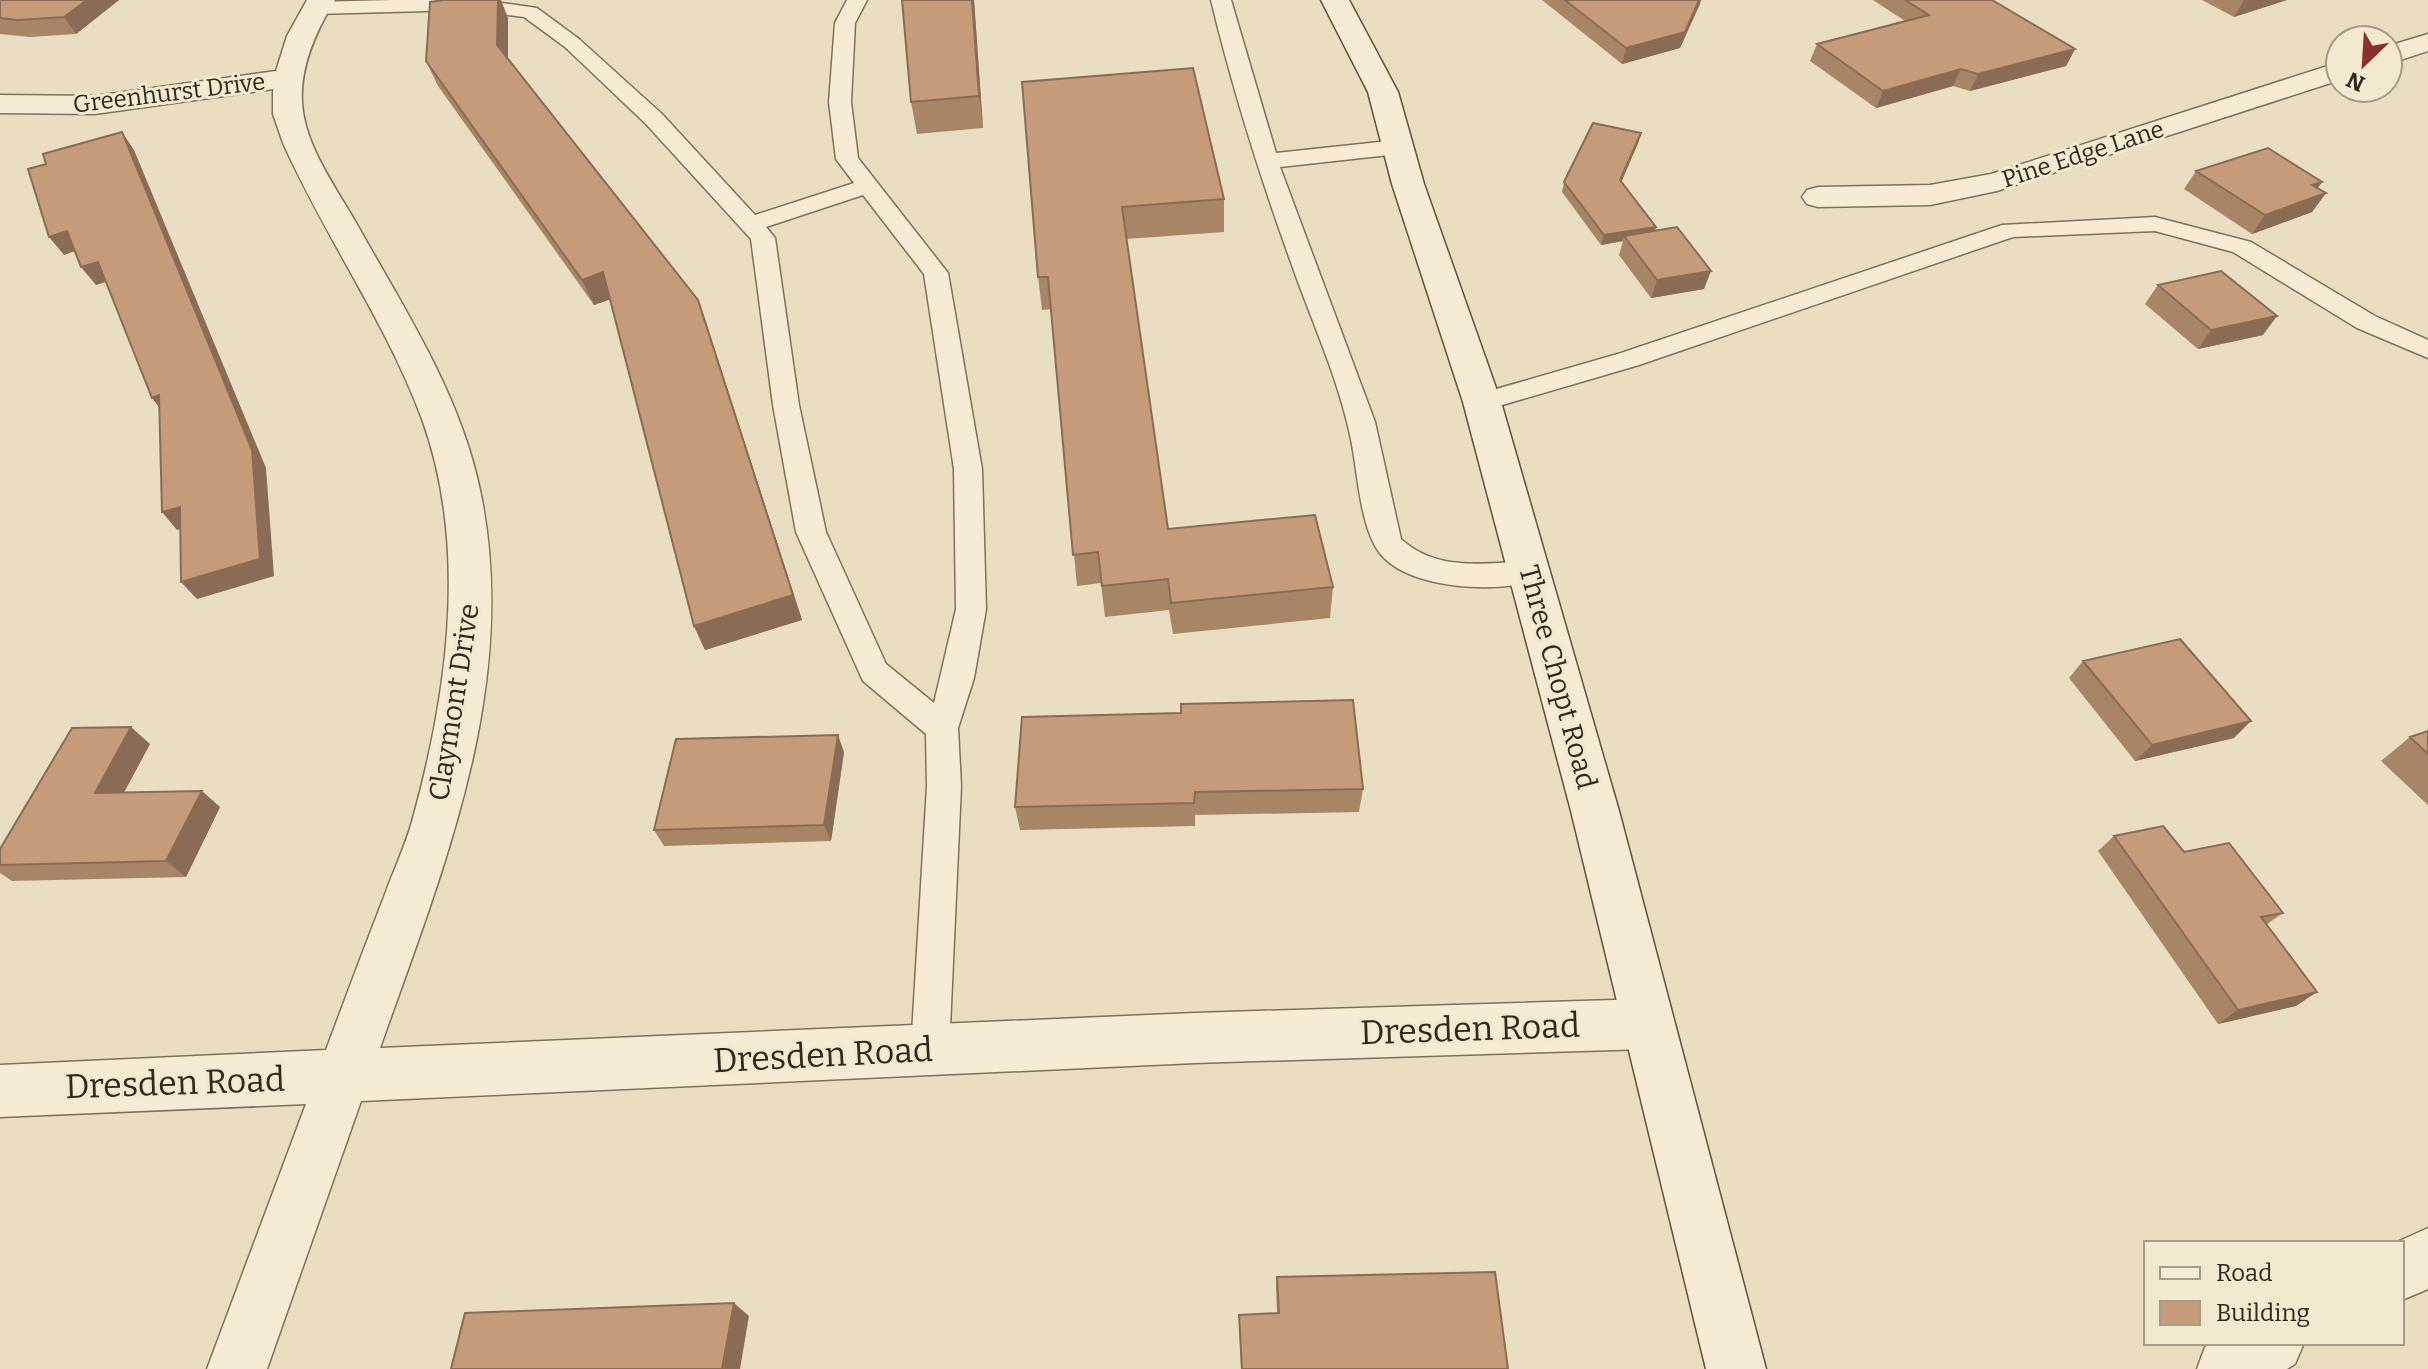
<svg xmlns="http://www.w3.org/2000/svg" width="2428" height="1369" font-family="Bitter,serif">
	<rect width="100%" height="100%" fill="#eadec0"/>
	<g fill="none" stroke-linecap="round" stroke-linejoin="round">
		<g stroke="#81705a" stroke-width="3">
			<path id="lane" d="M392,0H481L537,8L579,39L662,114L755,215L854,183L836,159L829,102L835,23L847,0H867L855,23L851,102L858,158L948,273L982,469L986,609L974,678L958,728L961,786L949,1050L944,1063L930,1069L916,1063L911,1050L927,786L926,734L863,681L796,532L773,405L751,239L646,124L565,47L524,17L465,10L315,14L305,8L315,2ZM863,195L924,274L954,469L956,609L934,703L886,664L826,532L799,405L775,238L766,227Z
				M1211,0H1231L1276,153L1398,140L1409,147L1398,154L1280,167L1375,422L1401,539C1437,572 1484,563 1529,561L1540,564L1544,572L1540,580C1497,593 1415,590 1383,557C1359,532 1358,468 1350,435C1338,378 1312,322 1293,268C1261,180 1233,91 1211,0Z
				M2155,217L2251,242L2375,316L2428,340V358L2357,328L2233,252L2155,231L2013,237L1639,365L1482,411L1472,408L1469,402L1472,396L1621,353L2002,225Z"/>
		</g>
		<g stroke="#81705a" stroke-width="3">
			<path id="street" d="M307,0H335C316,31 300,66 302,102C304,146 338,190 359,228C406,312 460,394 480,490C521,684 443,869 380,1048L1195,1013L1646,999L1665,1006L1672,1024L1665,1042L1646,1049L1195,1063L361,1101L267,1369H207L306,1104L0,1117V1065L326,1050C345,999 364,948 384,897C393,871 406,845 413,818C448,691 468,546 422,419C386,322 325,237 283,143L273,114V89L95,114L0,113V95L95,96L276,71L287,36Z
				M2428,34V51L2388,64V46Z
				M2340,62V80L1997,191L1930,205L1818,207L1807,204L1802,197L1807,190L1818,187L1930,185L1991,174Z
				M2428,1228V1289L2402,1300V1243H2395Z
				M2214,1343H2304L2295,1364L2287,1369H2197L2205,1347Z"/>
		</g>
		<g stroke="#63513d" stroke-width="3">
			<path id="secondary" d="M1321,0H1349L1398,92L1424,184L1501,402L1619,811L1766,1369H1706L1571,811L1463,402L1392,184L1368,92Z"/>
		</g>
		<use href="#lane" fill="#f6ecd3" fill-rule="evenodd"/>
		<use href="#street" fill="#f6ecd3" fill-rule="evenodd"/>
		<use href="#secondary" fill="#f6ecd3" fill-rule="evenodd"/>
	</g>
	<path fill="#a98568" d="M0,0H119L76,34L30,37L0,34Z
		M902,0H974L983,128L917,134L911,102Z
		M1542,0H1701L1680,48L1622,64Z
		M1873,0H1992L2075,49L2066,66L1970,91L1953,86L1876,108L1810,61L1817,44L1905,21Z
		M2202,0H2287L2234,17Z
		M508,18V59L698,300L707,326L802,620L705,650L694,626L610,299L594,305L438,86L426,61Z
		M1022,82L1224,199V232L1126,239L1168,529L1333,587L1330,618L1173,634L1169,610L1105,617L1101,583L1077,586L1051,309L1042,310L1038,277Z
		M1641,133L1638,143L1621,182L1655,231L1704,289L1651,298L1619,255L1623,241L1601,245L1562,192L1564,182Z
		M2196,171L2318,188L2326,193L2312,212L2252,234L2184,189Z
		M2158,285L2263,335L2198,349L2145,304Z
		M2083,661L2234,738L2135,761L2069,678Z
		M1022,717L1363,789L1359,812L1195,815V826L1020,830L1015,807Z
		M2428,731V805L2381,761L2410,737Z
		M150,744L124,792L220,807L186,877L12,881L0,873V849Z
		M844,752L831,841L664,846L654,830Z
		M2114,836L2184,852L2283,913L2267,924L2296,1006L2218,1024L2098,851Z
		M1277,1277L1508,1369H1241L1239,1315L1277,1313L1276,1286Z"/>
	<path fill="#8a6c55" d="M87,0H119L76,34L64,17Z
		M498,0H501L508,18V70L497,45Z
		M972,0H974L983,128L979,96Z
		M1699,0H1701L1700,4L1680,48L1622,64L1626,48Z
		M2244,0H2287L2234,17Z
		M2075,49L2066,66L1970,91L1978,74Z
		M1961,69L1953,86L1876,108L1883,91Z
		M122,132L134,150L266,468L274,576L197,599L181,582L260,559Z
		M1641,133L1638,143L1618,190L1620,180Z
		M2322,182L2310,199L2326,193L2312,212L2252,234L2265,215L2312,185Z
		M1656,227L1654,236H1624L1623,241L1601,245L1604,235Z
		M67,231L81,249L64,255L49,237Z
		M98,262L112,280L96,285L81,267Z
		M1711,271L1704,289L1651,298L1657,280Z
		M603,272L614,298L594,305L582,280Z
		M698,300L707,326L802,620L705,650L694,626Z
		M2277,316L2263,335L2198,349L2211,330Z
		M159,395L166,416L152,398Z
		M180,507L195,525L177,530L162,512Z
		M2251,721L2234,738L2135,761L2152,745Z
		M131,727L150,744L115,809L95,793Z
		M838,735L844,752L831,841L824,825Z
		M202,791L220,807L186,877L166,861Z
		M2317,992L2296,1006L2218,1024L2238,1010Z
		M734,1303L749,1316L740,1369H722Z"/>
	<path fill="#c59b79" stroke="#8a6c55" stroke-width="2" d="M0,0H87L64,17L18,20L0,18Z
		M444,0H498L497,45L698,300L793,595L694,626L603,272L582,280L426,61L430,2Z
		M902,0H972L979,96L911,102Z
		M1565,0H1699L1685,32L1626,48Z
		M1905,0H1992L2075,49L1978,74L1961,69L1883,91L1817,44L1929,15Z
		M1193,68L1224,199L1122,207L1168,529L1315,515L1333,587L1171,603L1168,579L1102,586L1098,552L1073,555L1048,277H1038L1022,82Z
		M1593,123L1641,133L1620,180L1656,227L1604,235L1564,182Z
		M122,132L252,450L260,559L181,582L180,507L162,512L159,395L152,398L98,262L81,267L67,231L49,237L28,169L46,164L43,154Z
		M2268,148L2322,182L2312,185L2326,193L2265,215L2196,171Z
		M1677,227L1711,271L1657,280L1624,236Z
		M2221,271L2277,316L2211,330L2158,285Z
		M2180,639L2251,721L2152,745L2083,661Z
		M1353,700L1363,789L1195,792L1194,803L1015,807L1022,717L1181,713V704Z
		M131,727L95,793L202,791L166,861L0,865V849L72,728Z
		M2428,731V754L2410,737Z
		M838,735L824,825L654,830L676,739Z
		M2163,826L2184,852L2229,843L2283,913L2261,917L2317,992L2238,1010L2114,836Z
		M1495,1272L1508,1369H1242L1239,1315L1279,1313L1277,1277Z
		M734,1303L722,1369H451L465,1313Z"/>
	<g text-anchor="middle" dominant-baseline="central" stroke-width="6" stroke-linejoin="round" paint-order="stroke">
		<g font-size="24" fill="#32281d" stroke="#f2e9cf">
			<text transform="translate(169 93) rotate(-7)">Greenhurst Drive</text>
			<text transform="translate(2083 154) rotate(-18)">Pine Edge Lane</text>
		</g>
		<g font-size="28" fill="#32281d" stroke="#f2e9cf">
			<text transform="translate(1558 677) rotate(75)">Three Chopt Road</text>
			<text transform="translate(454 702) rotate(-81)">Claymont Drive</text>
		</g>
		<g font-size="34" fill="#32281d" stroke="#f2e9cf">
			<text transform="translate(1470 1029) rotate(-2)">Dresden Road</text>
			<text transform="translate(823 1055) rotate(-3)">Dresden Road</text>
			<text transform="translate(175 1083) rotate(-2)">Dresden Road</text>
		</g>
	</g>
	<rect x="2144" y="1241" width="260" height="104" fill="#f2e9cf" stroke="#a59c88" stroke-width="2"/>
	<rect x="2160" y="1267" width="40" height="12" fill="#f6ecd3" stroke="#a59c88" stroke-width="2"/>
	<text x="2216" y="1281" font-size="24" fill="#32281d">Road</text>
	<rect x="2160" y="1301" width="40" height="24" fill="#c59b79" stroke="#a59c88" stroke-width="2"/>
	<text x="2216" y="1321" font-size="24" fill="#32281d">Building</text>
	<g transform="translate(2364 64) rotate(205)"><circle r="38" fill="#f2e9cf" stroke="#a59c88" stroke-width="2"/>
	<path d="M0-6L14 30L0 20L-14 30Z" fill="#8c302e"/>
	<text y="-12" font-size="22" font-weight="bold" text-anchor="middle" fill="#32281d">N</text>
	</g>
</svg>
